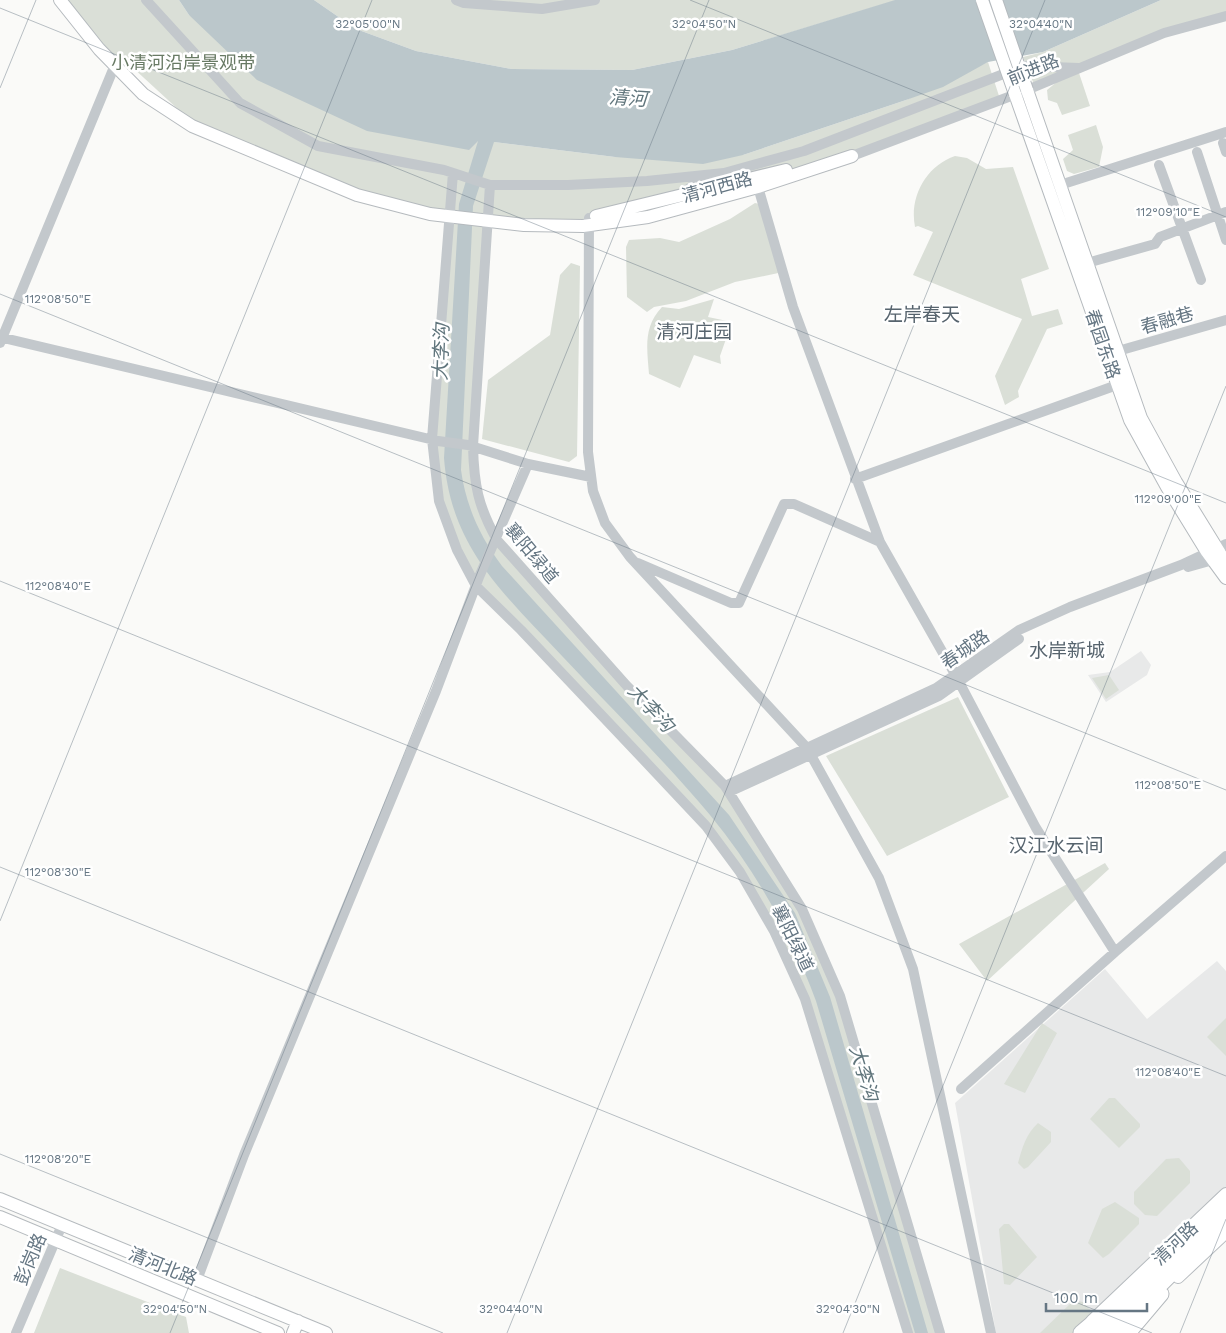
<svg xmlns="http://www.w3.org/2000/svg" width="1226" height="1333" font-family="'Work Sans','Noto Sans SC',sans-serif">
	<rect width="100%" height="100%" fill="#fafaf8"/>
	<path fill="#e8e9e9" d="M1141,651L1151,665L1147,675L1106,702L1088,675L1110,672Z
		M1217,961L1226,971V1188L1075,1333H996L955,1103L1105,969L1147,1019Z"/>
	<path fill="#dadfd7" d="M65,0H179L189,15L479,140L615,157L743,155L906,100L988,62L1000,99L852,156L753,178L647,206L583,219H535L489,216L474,481L497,540L725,786L802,909L840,996L938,1333H908L805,999L774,932L706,826L476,586L439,501L432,439L446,214L358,192L193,123L119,55L110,56Z
		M314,0H897L732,50L632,70L512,69L416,51L356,29Z
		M1161,0H1226V16L1164,33L1035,87L1023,57L1043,52Z
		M1079,73L1090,106L1062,115L1057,103L1048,100L1047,90L1058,81Z
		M1096,125L1103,147L1099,167L1074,174L1067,171L1063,159L1073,150L1068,135Z
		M955,156L967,158L986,169L1013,167L1049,269L1021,279L1032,316L1058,309L1063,324L1047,329L1018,391L1019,397L1005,405L995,376L1022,319L913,275L933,232L918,226L915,227C909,197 926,166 955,156Z
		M755,203L764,205L783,272L735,282L686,301L654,307L647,312L627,297L626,247L629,240L660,238L679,242L730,219Z
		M571,263L580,266L577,456L569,462L482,439L488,380L550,335L560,275Z
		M714,299L708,317L732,322L720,356L721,364L694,355L680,388L649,374C647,348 643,327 662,307L679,309Z
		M1109,675L1119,690L1106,699L1092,678Z
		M958,697L1009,797L887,856L826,756Z
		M1105,863L1109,869L987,981L959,944Z
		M1226,1018V1056L1207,1037Z
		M1042,1023L1057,1033L1025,1093L1004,1084Z
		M1109,1098H1115L1140,1124V1127L1119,1148L1090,1119Z
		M1038,1123L1051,1132V1142L1028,1167L1024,1169L1018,1163C1022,1148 1026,1134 1038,1123Z
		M1179,1158L1190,1171V1183L1157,1216L1145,1215L1134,1204V1192L1166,1159Z
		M1115,1202L1139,1218V1224L1109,1254L1103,1258L1088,1243L1102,1209Z
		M1004,1224H1009L1037,1257L1010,1285L1004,1284L999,1229Z
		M60,1268L186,1317L189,1333H34Z
		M1078,1301L1083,1302L1093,1313L1073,1333H1040L1072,1302Z"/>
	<path fill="#bbc7cb" d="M179,0H314L356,29L416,51L512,69L632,70L732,50L895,0H1161L1043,52L988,62L943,87L906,100L743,155L703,164L615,157L494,142L473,206L461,470C466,506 480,537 502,566L729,815L795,913L830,997L928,1333H915L816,1001C791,933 756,871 710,815C664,760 612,709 563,657C505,594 451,550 444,458L459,204L478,141L469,150L367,131L257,80L189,15Z"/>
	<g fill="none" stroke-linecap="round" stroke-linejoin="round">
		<g stroke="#b5babe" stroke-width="14">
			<path id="major" d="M60,0L99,49L143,94L192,126L357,195L430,214L524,225L583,226L648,217L758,187L852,156
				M1027,90L1141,418L1176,482L1226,563
				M1015,94L1130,420L1167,487L1207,552L1226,578
				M596,216L786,170
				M0,1199L326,1333
				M0,1217L278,1333
				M1178,1277L1226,1232
				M1092,1321L1226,1194
				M293,1333L298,1321"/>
		</g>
		<g stroke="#b4b9bd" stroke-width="17">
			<path id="highway" d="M1081,1333L1101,1316
				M1095,1333L1226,1204
				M1112,1333L1226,1219
				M1128,1333L1161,1294"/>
		</g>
		<path stroke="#c3c8cc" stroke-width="10" d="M146,0L240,103L318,146L444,170L490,185H568L647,181L724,173L804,151L1024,66L1079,68
			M456,0L464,3L542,9L595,0
			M1223,143L1226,152
			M1197,152L1226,240
			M852,156L1027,90L1164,33L1226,16
			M1159,165L1201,280
			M453,173L432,439L439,501L457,550L476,586L521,630L643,759L706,826L740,872L774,931L805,999L908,1333
			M490,185L473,446C474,485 478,506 497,540L627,686L725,786L802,909L840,996L940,1333
			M1060,185L1226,132
			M758,187L793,307L880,542L956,676L1036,828L1115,952L1226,856
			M681,194L708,175
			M589,218L588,452L593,491L605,523L630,557L807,748L879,878L913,969L991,1333
			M1087,263L1155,244L1160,237L1226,212
			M0,337L438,441L468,445L528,464L479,577L436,691L244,1155L197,1280
			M0,343L117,60
			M1118,351L1226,320
			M528,464L591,477
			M855,479L1117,385
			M638,563L731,603H739L784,504H794L880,542
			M1188,567L1220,558
			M725,786L936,688L1019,630L1070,607L1181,565L1226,544
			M729,792L939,696L1019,639
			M961,1089L1115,952
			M16,1333L62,1225"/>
		<use href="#major" stroke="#fff" stroke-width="12"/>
		<use href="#highway" stroke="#fff" stroke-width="15"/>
		<g stroke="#b5babe" stroke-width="14" stroke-linecap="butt">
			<path id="major-bridge" d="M982,0L1015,94
				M996,0L1027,90"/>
		</g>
		<use href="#major-bridge" stroke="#fff" stroke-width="12"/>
	</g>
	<path fill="none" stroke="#657683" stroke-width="1" stroke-opacity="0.45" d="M690,0L1226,217M0,8L1226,503M0,88L36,0M0,294L1226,790M0,581L1226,1076M0,867L1152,1333M0,921L372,0M0,1154L443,1333M170,1333L709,0M507,1333L1045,0M843,1333L1226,386M1180,1333L1226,1219"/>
	<g text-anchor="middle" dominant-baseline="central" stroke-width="5" stroke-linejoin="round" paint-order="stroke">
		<g font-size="18" fill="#687a64" stroke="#fff">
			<text x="183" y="62">小清河沿岸景观带</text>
		</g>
		<g font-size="18" fill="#657683" stroke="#fff">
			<text transform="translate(1033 69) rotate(-22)">前进路</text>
			<text transform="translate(717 187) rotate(-15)">清河西路</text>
			<text transform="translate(1167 320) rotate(-16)">春融巷</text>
			<text transform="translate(1103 344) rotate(71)">春园东路</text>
			<text transform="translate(532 553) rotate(50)">襄阳绿道</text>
			<text transform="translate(965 649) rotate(-35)">春城路</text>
			<text transform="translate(793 938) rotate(64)">襄阳绿道</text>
			<text transform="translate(1175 1243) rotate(-43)">清河路</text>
			<text transform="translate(30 1259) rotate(-67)">彭岗路</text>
			<text transform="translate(163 1266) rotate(22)">清河北路</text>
		</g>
		<g font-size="19" font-style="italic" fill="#60757c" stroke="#fff">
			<text transform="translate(628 98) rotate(4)">清河</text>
			<text transform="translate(441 352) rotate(-88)">大李沟</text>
			<text transform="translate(651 708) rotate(47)">大李沟</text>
			<text transform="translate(864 1073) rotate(73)">大李沟</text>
		</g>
		<g font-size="19" fill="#57646e" stroke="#fff">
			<text x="922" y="314">左岸春天</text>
			<text x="694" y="331">清河庄园</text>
			<text x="1067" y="650">水岸新城</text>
			<text x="1056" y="845">汉江水云间</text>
		</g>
	</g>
	<g font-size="12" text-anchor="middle" fill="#657683" stroke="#fff" stroke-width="5" stroke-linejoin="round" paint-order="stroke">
		<text x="368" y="28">32°05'00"N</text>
		<text x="704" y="28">32°04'50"N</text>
		<text x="1041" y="28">32°04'40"N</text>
		<text x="1168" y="216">112°09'10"E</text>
		<text x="58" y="303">112°08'50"E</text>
		<text x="1168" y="503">112°09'00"E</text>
		<text x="58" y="590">112°08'40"E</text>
		<text x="1168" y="789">112°08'50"E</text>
		<text x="58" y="876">112°08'30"E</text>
		<text x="1168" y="1076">112°08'40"E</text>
		<text x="58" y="1163">112°08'20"E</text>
		<text x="175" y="1313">32°04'50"N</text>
		<text x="511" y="1313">32°04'40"N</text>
		<text x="848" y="1313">32°04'30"N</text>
	</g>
	<path d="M1046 1303v8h101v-8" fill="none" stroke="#657683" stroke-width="2.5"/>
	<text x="1054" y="1303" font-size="15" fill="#657683" stroke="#ffffff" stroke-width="4" paint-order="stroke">100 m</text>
</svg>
